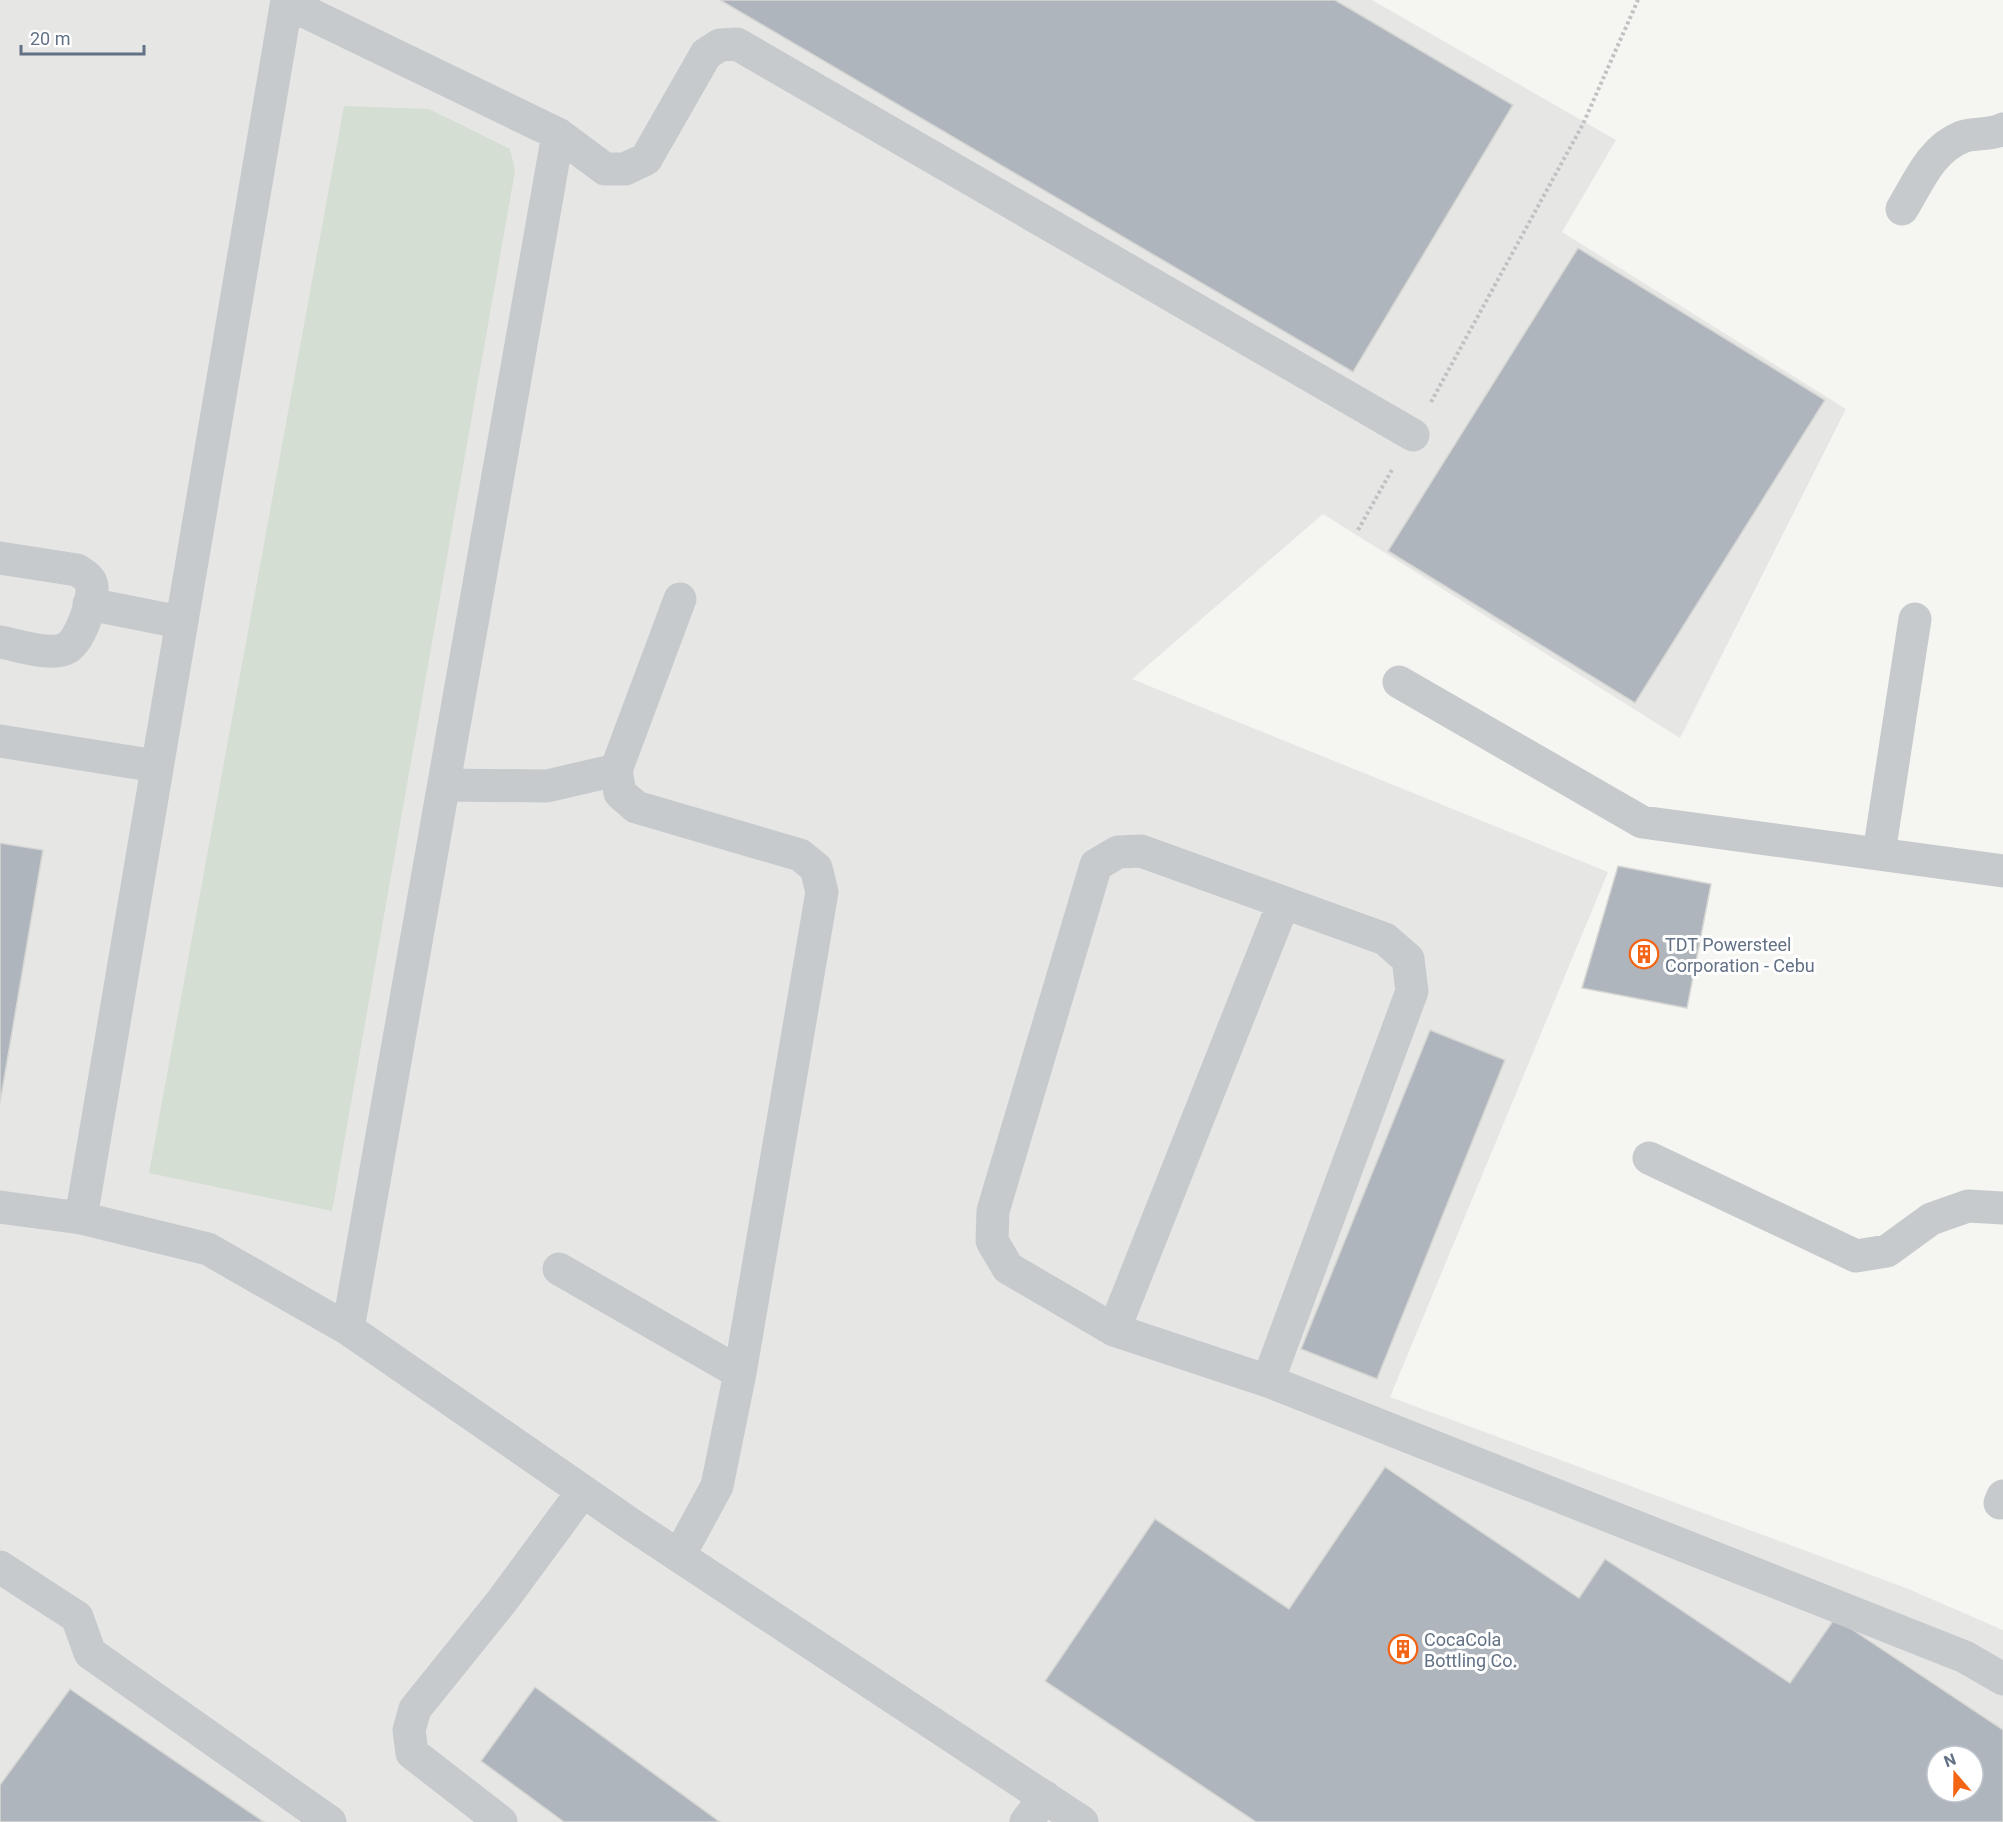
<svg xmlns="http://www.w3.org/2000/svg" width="2003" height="1822" font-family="Roboto,sans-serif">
	<rect width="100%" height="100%" fill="#f5f6f1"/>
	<path fill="#e6e6e5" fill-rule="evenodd" d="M0,0H1372L1616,140L1562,232L1846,409L1680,738L1323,514L1132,679L1608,872L1390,1397L1906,1588L2003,1630V1822H0ZM1937,1756H1973V1792H1937Z"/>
	<path fill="#d5ded2" d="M344,106L429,109L510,149L515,171L332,1211L149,1173Z"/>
	<path fill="#afb5bc" stroke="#d6d7d4" stroke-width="1.5" fill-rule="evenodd" d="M720,0H1335L1513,105L1353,372Z
		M1578,248L1825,400L1635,703L1388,551Z
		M0,843L43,850L0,1103Z
		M1618,866L1711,884L1687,1008L1582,988Z
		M1430,1030L1505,1060L1377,1379L1301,1349Z
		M1385,1467L1579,1598L1605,1559L1790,1683L1835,1618L2003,1730V1822H1256L1045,1681L1155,1519L1289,1609ZM1937,1756H1973V1792H1937Z
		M535,1687L720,1822H564L481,1761Z
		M70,1689L264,1822H0V1785Z"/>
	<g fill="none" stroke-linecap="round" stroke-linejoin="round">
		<path stroke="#c0c1c3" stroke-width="4" stroke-dasharray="3 3" stroke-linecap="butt" d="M1431,402L1583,124L1638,0
			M1358,530L1393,468"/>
		<path stroke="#c7cacd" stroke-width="33" d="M287,3L558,134L605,169H625L646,159L706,54L720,45L737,44L1413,435
			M1902,209C1918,183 1931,149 1962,137C1975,132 1990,136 2003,129
			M0,558L77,570C83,574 91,578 92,586C93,602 80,643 65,649C48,656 18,645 0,642
			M89,604L180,622
			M1399,682L1642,822L2003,871
			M0,741L156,766
			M444,785L547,786L616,770
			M1879,853L1915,619
			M1649,1158L1856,1256L1887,1251L1931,1219L1968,1206L2003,1208
			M0,1207L81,1218L208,1249L348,1329L632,1525L1082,1822
			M81,1218L287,0
			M559,1269L740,1373
			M348,1329L558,134
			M1114,1330L1283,904
			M1268,1381L1412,991L1408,959L1385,939L1141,851L1118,852L1096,865L993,1211L992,1241L1008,1268L1114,1330L1268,1381L1965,1657L2003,1679
			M2000,1503L2003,1496
			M679,1556L717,1486L740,1373L822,892L816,868L800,855L636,807L620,793L616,770L680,599
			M0,1567L77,1617L90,1653L330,1822
			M501,1822L412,1753L409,1730L415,1709L502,1601L583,1491
			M1026,1822L1045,1797"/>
	</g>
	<defs>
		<g id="building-ring" transform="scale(1.5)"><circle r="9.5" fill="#fff" stroke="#f36414" stroke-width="1.5"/><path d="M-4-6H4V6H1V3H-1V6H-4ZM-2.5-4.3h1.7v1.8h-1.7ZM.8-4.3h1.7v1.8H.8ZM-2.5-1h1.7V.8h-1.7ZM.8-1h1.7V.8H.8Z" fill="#f36414"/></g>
	</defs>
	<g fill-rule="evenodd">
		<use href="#building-ring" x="1644" y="954"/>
		<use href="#building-ring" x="1403" y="1649"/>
	</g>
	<g text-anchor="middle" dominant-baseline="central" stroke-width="6" stroke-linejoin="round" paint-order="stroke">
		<g font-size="18" fill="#627185" stroke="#fff" text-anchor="start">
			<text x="1665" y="944">TDT Powersteel<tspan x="1665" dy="21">Corporation - Cebu</tspan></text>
			<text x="1424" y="1639">CocaCola<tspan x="1424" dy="21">Bottling Co.</tspan></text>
		</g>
	</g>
	<g transform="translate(1955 1774) rotate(340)"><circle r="28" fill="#ffffff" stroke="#c0c6ce" stroke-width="1.5"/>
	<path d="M0-4.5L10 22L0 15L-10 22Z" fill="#f36414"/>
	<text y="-9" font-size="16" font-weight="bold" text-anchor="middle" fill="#627185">N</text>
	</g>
	<path d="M21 45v9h123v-9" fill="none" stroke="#627185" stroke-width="3"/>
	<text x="30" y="45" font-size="18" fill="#627185" stroke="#ffffff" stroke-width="4.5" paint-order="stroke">20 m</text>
</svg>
